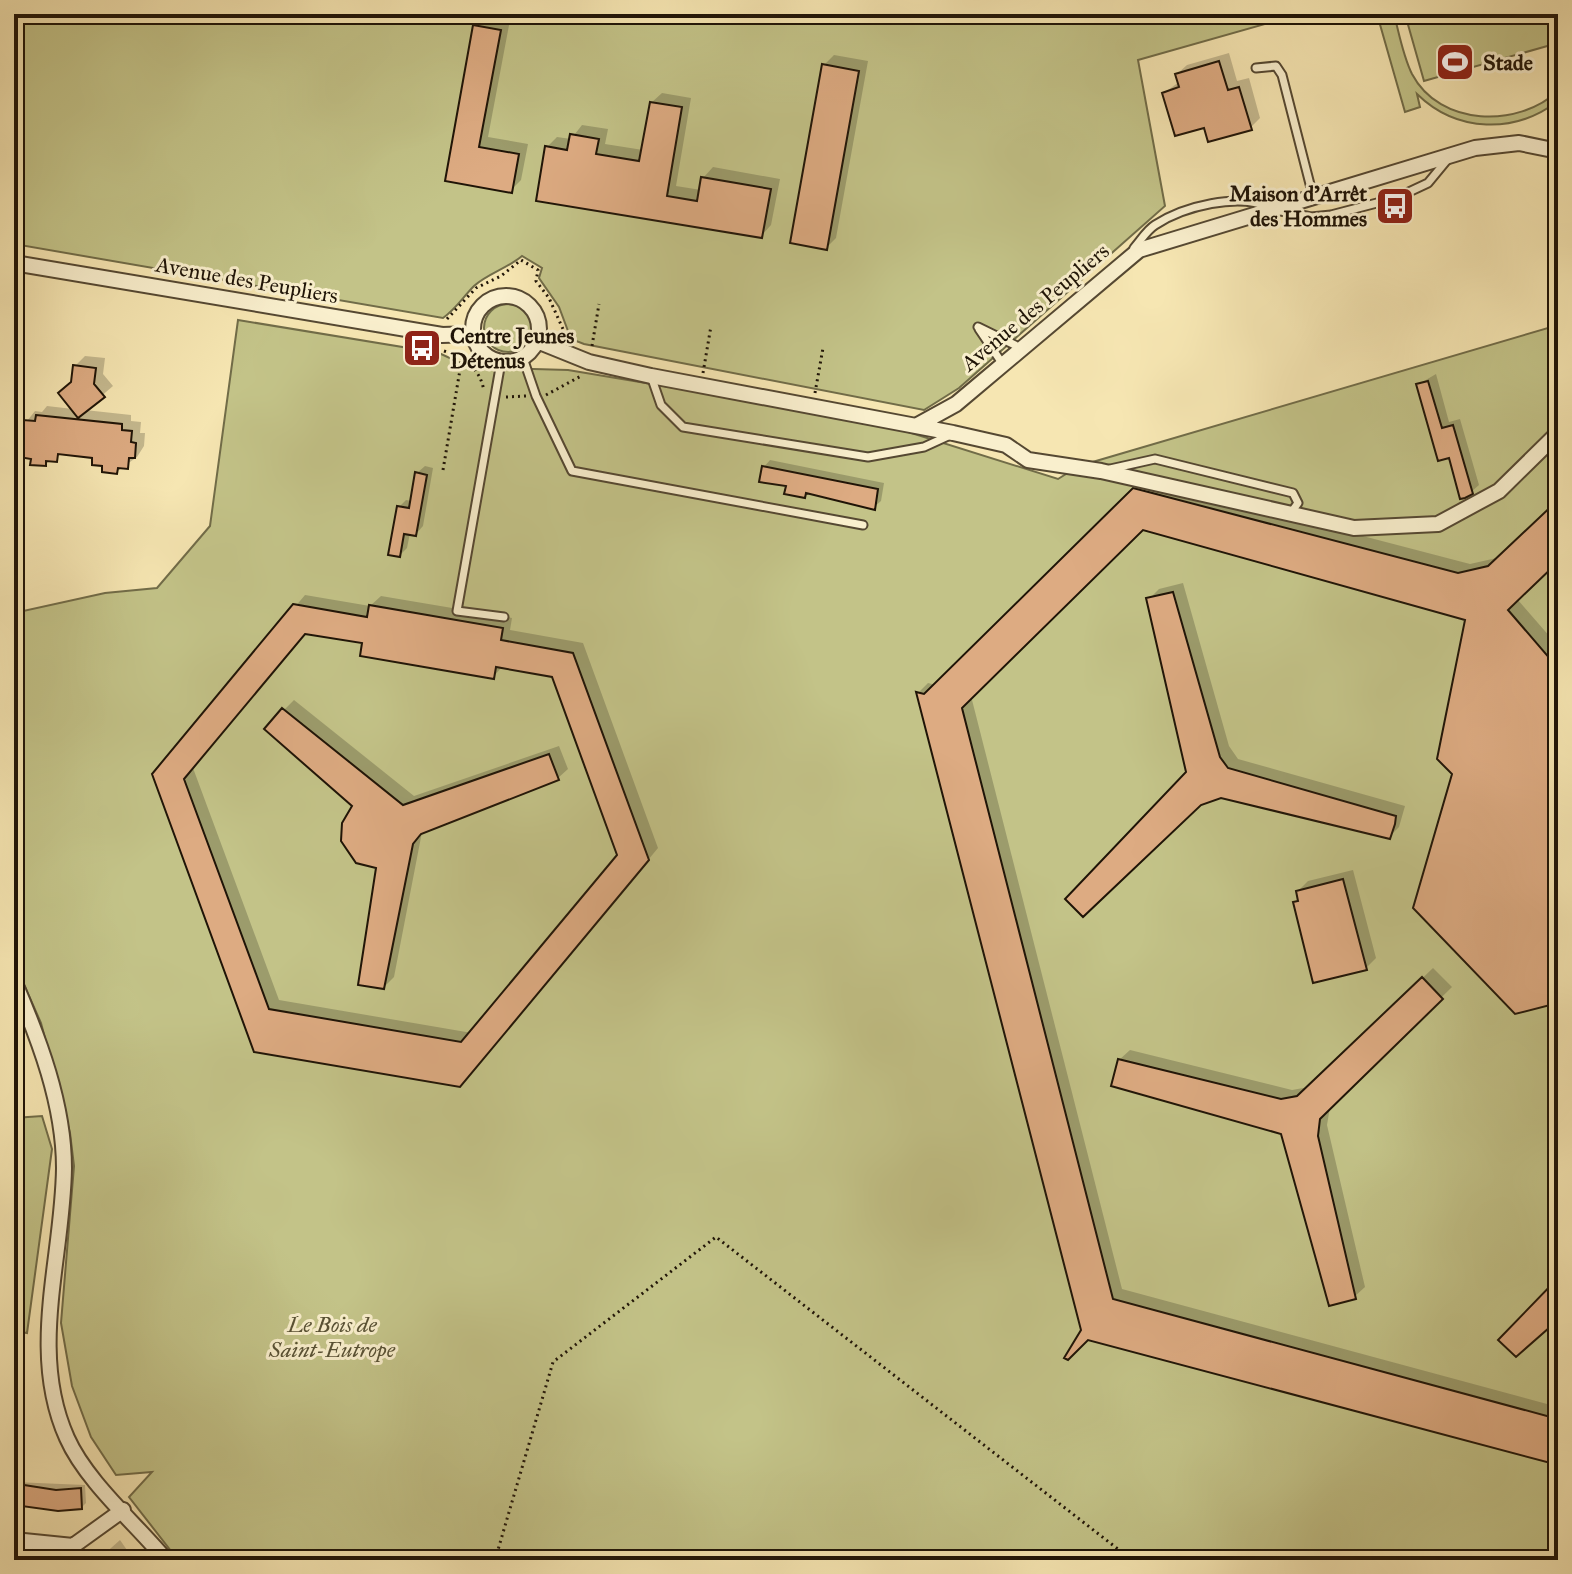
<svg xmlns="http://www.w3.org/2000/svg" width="1572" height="1574" font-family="'IM FELL Great Primer',serif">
	<rect width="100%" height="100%" fill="#f6e6b2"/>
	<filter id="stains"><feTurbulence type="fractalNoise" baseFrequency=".0025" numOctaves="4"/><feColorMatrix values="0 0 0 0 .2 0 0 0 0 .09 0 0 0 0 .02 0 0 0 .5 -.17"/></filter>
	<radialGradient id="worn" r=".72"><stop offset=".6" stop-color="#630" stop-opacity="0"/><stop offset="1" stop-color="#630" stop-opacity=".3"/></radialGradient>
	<path fill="#c3c388" stroke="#716c48" stroke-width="2" d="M14,14H1300L1138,60L1165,206L959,388L924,410L584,344L571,339L559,307L539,278L542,268L522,256C508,268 487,274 474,286C463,297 456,309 443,318L14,244Z
		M1377,14H1394C1399,33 1403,56 1412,74C1440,127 1518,128 1558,91V101C1515,134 1457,133 1417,94L1420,107L1405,112Z
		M1405,14H1558V43L1424,81Z
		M484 328a24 24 0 1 1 48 0a24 24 0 1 1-48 0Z
		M238,320L439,353L469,367L568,370L802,409L905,431L1058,479L1079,466L1558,325V1560H178L129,1497L152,1472L116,1475L91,1437L72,1386L61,1323L74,1166L70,1133L41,1023L14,962V613L105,593L157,588L210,526Z
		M42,1116L52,1149L27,1333L14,1331V1118Z"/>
	<path fill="#0003" fill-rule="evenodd" d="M485,16L510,20L488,137L528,144L521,180L511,190L447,179L475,26Z
		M1229,53L1237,81L1249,78L1260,118L1250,128L1205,125L1164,93L1179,82L1177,74L1187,65Z
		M834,55L868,61L836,238L826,248L824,65Z
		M662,93L691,98L676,186L701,190L703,178L713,167L780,179L771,225L761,236L547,147L557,137L571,139L582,125L608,129L605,144L643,150L651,103Z
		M85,356L105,358L103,374L113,386L85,410L131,415V421L141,422L140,433H145L144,446L137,457L116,472L94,456L64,452L45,464L33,457L19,431L35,411L42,412L47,406L73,409L75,366Z
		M1436,374L1449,422L1460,419L1479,485L1471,492L1419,384Z
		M770,460L884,483L881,501L874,507L808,491L804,496L764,467Z
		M425,466L433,468L423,526L416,534L410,533L407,548L400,555L399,507L406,500L412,501L417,473Z
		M1145,479L1470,564L1501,557L1558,502V560L1517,599L1558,646V1001L1454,773L1468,619L1143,528L971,696L1122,1289L1558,1407V1463L1083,1331L918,693L928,683L936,685Z
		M1183,583L1229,746L1238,759L1405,806L1399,827L1389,837L1188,773L1149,599L1159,589Z
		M305,595L370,606L381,596L512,618L510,630L583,643L658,848L470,1075L256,1050L154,775ZM306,632L364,642L493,677L503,666L553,675L620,855L472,1033L279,1000L193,768Z
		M294,700L414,796L559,746L568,769L558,778L422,832L394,977L384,987L378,867L357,861L351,856L342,833L354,805L284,710Z
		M1353,870L1376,958L1366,968L1295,903L1300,898L1298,891L1308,881Z
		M1433,968L1452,987L1330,1107L1327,1125L1365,1287L1354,1297L1283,1132L1119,1060L1130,1050L1292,1090L1309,1087Z
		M14,1482L85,1485L86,1503L82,1507L14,1504Z
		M120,1540L134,1560H105L102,1556Z"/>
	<path fill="#ddab82" stroke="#1f1407" stroke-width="2" fill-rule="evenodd" d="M473,25L501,30L479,147L519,154L512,193L445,181Z
		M1219,61L1228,90L1239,87L1252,130L1208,142L1204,128L1175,136L1162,93L1179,87L1175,74Z
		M822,64L859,71L827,250L790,243Z
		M650,102L682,107L667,196L697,201L701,177L771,189L762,238L536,201L545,146L567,150L570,134L599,139L596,154L639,161Z
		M73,365L96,368L94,384L105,397L78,418L58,393L71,382Z
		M1428,381L1442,428L1453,425L1473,494L1465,498L1460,499L1449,458L1438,461L1416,384Z
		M36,415L122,424V430L132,431L131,442L136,443L135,458H129L128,469L118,468L117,474L102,472V466L92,465V458L58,454L57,462L46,461V466L30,465L31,459L19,457L20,446H15L17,430L22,431L23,420L35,421Z
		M762,466L878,489L875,510L806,493L805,498L784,494L786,486L759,482Z
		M415,472L427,475L416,536L404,534L400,557L388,555L397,506L409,508Z
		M1133,488L1458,573L1488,566L1558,500V562L1508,610L1558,668V1003L1515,1014L1413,908L1452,774L1437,759L1465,620L1143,530L962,708L1113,1299L1558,1419V1465L1088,1340L1068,1360L1064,1358L1081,1330L916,692L924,694Z
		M1173,592L1220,757L1228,768L1396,816L1395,824L1390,839L1221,798L1201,805L1083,917L1065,899L1186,772L1146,598Z
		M293,604L367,617L369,605L503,628L501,640L573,653L649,860L460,1087L254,1052L152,774ZM305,634L362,643L360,656L494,679L496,667L552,677L617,855L461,1042L269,1009L184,779Z
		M282,708L403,805L549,754L559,780L421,834L413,844L384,989L358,985L376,868L356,863L341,841L342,823L352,806L264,729Z
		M1343,879L1367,970L1313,983L1293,902L1298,901L1296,891Z
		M1422,977L1443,999L1320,1119L1318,1136L1356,1299L1329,1306L1281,1134L1111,1086L1118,1059L1281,1099L1297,1096Z
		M1558,1278V1320L1516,1357L1498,1340Z
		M24,1485L56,1490L81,1488L82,1509L58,1511L14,1505V1487L24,1488Z"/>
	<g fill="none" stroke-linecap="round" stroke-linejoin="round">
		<g stroke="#554832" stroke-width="11">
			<path id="service" d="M1256,68L1276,66L1282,75L1313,196
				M1281,211L1311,217L1331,215L1396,198L1428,183L1447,160
				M1134,248C1141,240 1147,230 1155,225C1184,206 1238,193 1269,207
				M978,327L1019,347
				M979,329L1002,363
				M523,358L536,396L572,471L863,525
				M501,362L457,611L504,617
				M651,376L661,405L683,427L868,457L924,447L948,436
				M1110,469L1155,459L1293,493L1298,503L1290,514
				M20,1560L33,1542"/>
		</g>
		<g stroke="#554832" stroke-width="18">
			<path id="minor" d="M14,263L442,335L474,334
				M473 329a33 33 0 1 1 66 0a33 33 0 1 1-66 0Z
				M537,341L589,362L651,376L953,433L1006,445L1028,460L1101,471L1354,528L1438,524L1499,491L1558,433
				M916,426L956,404L1139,250L1475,148L1519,143L1558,151
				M14,981C39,1039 64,1104 64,1168C63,1258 28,1351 67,1438C86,1481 135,1523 166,1560
				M14,1540L73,1546L123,1510"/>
		</g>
		<path stroke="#1f1407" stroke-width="3" stroke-dasharray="2 4" stroke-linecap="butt" d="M447,319L476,288L501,276L521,260L538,270L536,281L549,298L567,338
			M592,346L599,304
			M444,351C465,358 480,368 484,391
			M703,373L711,326
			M815,393L823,348
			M546,395L581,376
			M506,397L526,396
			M443,470L462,358
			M495,1560L553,1362L716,1237L1132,1560"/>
		<use href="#service" stroke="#f9efcd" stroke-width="7"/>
		<use href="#minor" stroke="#f9efcd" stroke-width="14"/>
	</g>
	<defs>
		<g id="stadium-square" transform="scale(2)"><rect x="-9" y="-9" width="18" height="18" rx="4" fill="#8f2418" stroke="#f9efcd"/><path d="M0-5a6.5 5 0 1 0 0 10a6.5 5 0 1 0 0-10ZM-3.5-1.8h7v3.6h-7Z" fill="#fff"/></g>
		<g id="bus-square" transform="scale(2)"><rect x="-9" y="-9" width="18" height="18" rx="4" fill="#8f2418" stroke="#f9efcd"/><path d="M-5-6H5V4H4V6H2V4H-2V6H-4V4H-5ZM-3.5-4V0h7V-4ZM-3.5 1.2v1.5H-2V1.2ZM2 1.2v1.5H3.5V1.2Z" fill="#fff"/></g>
	</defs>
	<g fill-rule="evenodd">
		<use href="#stadium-square" x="1455" y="62"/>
		<use href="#bus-square" x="1395" y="206"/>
		<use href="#bus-square" x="422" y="348"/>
	</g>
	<g text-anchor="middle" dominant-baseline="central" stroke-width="6" stroke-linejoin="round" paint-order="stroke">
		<g font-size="22" font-weight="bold" fill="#1f1407" stroke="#f9efcd" text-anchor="start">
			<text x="1483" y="62">Stade</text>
			<text x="1367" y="193" text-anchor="end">Maison d'Arrêt<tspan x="1367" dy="25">des Hommes</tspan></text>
			<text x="450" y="335">Centre Jeunes<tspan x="450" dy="25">Détenus</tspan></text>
		</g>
		<g font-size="22" fill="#1f1407" stroke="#f9efcd">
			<text transform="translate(247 280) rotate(10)">Avenue des Peupliers</text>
			<text transform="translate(1035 307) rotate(-40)">Avenue des Peupliers</text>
		</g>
		<g font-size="22" font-style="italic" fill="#585134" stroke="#f9efcd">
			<text x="332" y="1324">Le Bois de<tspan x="332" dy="25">Saint-Eutrope</tspan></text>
		</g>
	</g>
	<rect width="1572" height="1574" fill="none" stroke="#f6e6b2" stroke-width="48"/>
	<rect x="16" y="16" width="1540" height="1542" fill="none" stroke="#1f1407" stroke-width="4"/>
	<rect x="24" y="24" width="1524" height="1526" fill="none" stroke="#1f1407" stroke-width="2"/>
	<rect width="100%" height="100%" filter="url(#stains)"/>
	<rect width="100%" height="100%" fill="url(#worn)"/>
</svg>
